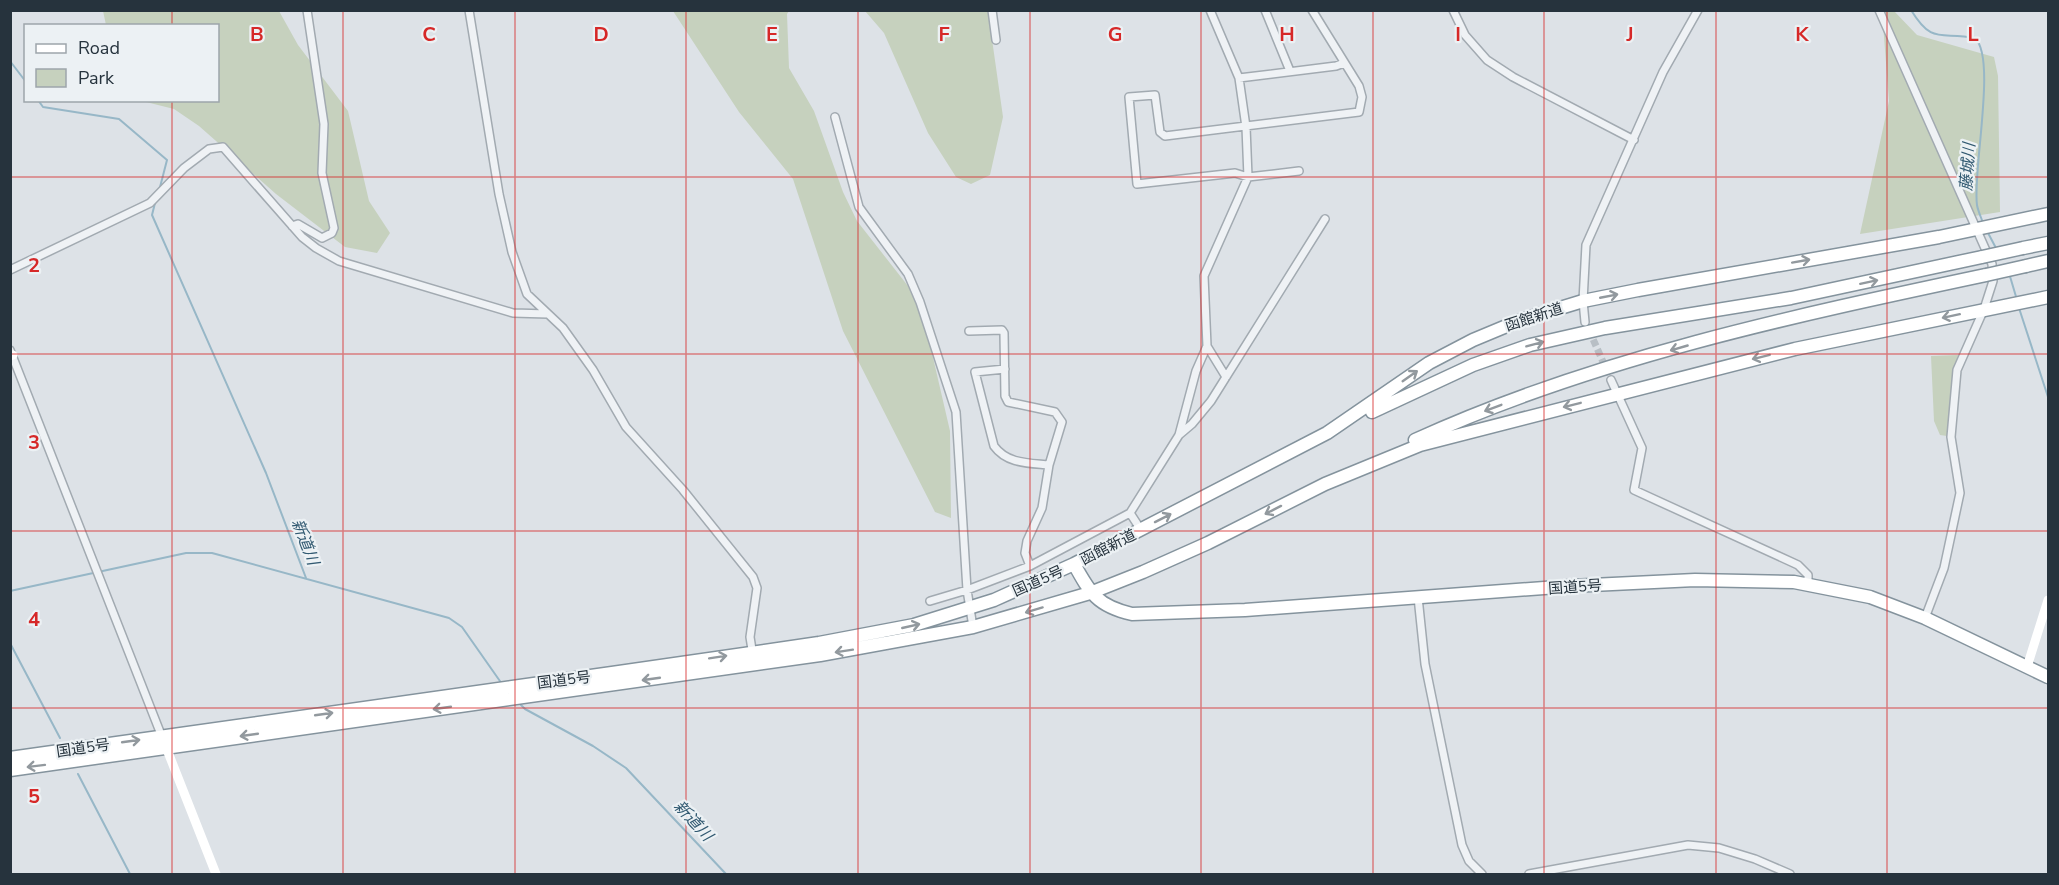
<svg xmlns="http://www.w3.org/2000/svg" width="2059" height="885" font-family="'Nunito Sans','Noto Sans JP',sans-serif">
	<rect width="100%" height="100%" fill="#dde2e7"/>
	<path fill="#c6d1be" d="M103,11H279L298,45L348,111L369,201L390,233L377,253L345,247L276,194L199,126L174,109L142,101L218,100V26L106,25Z
		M673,11H789L787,14L789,68L814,111L843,192L857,221L908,286L925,323L950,431L951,518L935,512L843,331L793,179L739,112Z
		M865,11H988L1003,117L990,175L971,184L956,177L928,133L884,33Z
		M1882,11H1894L1917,35L1994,57L1998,76L2000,212L1860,234L1889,101Z
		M1958,355L1947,436L1940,435L1934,421L1931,356Z"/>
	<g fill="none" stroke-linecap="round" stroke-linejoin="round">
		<path stroke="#97b7c7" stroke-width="2" d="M1911,10C1933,46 1941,31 1975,38C1997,58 1972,173 1977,205C1978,211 1981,217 1983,223
			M10,61L26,82
			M38,100L43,107L119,119L167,160L159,191
			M156,199L152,215L266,473L306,578
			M1987,231L1997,250
			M2009,273L2017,300
			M2019,308L2048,397
			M2048,440V442
			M10,591L186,553H212L449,618L462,627L502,684
			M10,643L60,738
			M518,702L525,709L593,746L626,768L726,874
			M78,774L130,874"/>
		<path stroke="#b8bfc5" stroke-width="7" stroke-dasharray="7 3.5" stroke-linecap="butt" d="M1589,330L1611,380"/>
		<g stroke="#a2aab1" stroke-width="10">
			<path id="street" d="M469,10L499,194L512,252L527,294L563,328L593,370L626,427L683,490L753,577L757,588L750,637L753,656
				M992,10L996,40
				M1265,10L1290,71
				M1453,10L1465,35L1487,60L1513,77L1634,140
				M1879,10L1992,264L1993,281L1984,309L1957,370L1951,437L1960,493L1944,568L1925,618
				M1239,78L1336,66L1344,63
				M835,117L859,207L908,274L920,302L956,412L967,590L973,627
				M1299,171L1248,177L1235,173L1137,184L1129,97L1155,95L1160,132L1165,136L1359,112L1362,97L1359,86L1312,10
				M292,226L298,224L322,238L332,233L334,228L322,173L324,124L307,10
				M10,270L150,203L184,168L209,149L223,147L302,237L316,248L339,261L513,313L548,314
				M1585,322L1583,301L1586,245L1663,72L1698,10
				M969,331L1002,330L1004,333L1005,396L1008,402L1055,412L1062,422L1049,465L1042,508L1027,541L1025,553L1030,566
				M1207,346L1226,377
				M10,350L162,737
				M1005,369L975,372L994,446C1007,464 1029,463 1049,465
				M1611,380L1642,448L1634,490L1798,565L1808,575V584
				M1179,435L1192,424L1211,401L1325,219
				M1130,513L1141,530
				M1418,597L1425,664L1462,845L1469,861L1482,874
				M930,601L967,590L1030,566L1130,513L1179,435L1196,371L1207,346L1204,276L1248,177L1246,127L1239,78L1210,10
				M1529,874L1688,845L1719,848L1755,859L1790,874"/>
		</g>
		<g stroke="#84939d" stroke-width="15">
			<path id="highway" d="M2023,248L2048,243
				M2026,266L2048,261
				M1372,412L1473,365L1530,345L1605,328L1791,298L1982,257
				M1415,440C1595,358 1793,316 1986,275
				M1074,564C1090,593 1097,606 1132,614L1245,610L1571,586L1695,580L1794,582L1870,597L1925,618L2048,677
				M10,758L612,673L819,643L914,625L994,600L1074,564L1327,433L1429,363L1473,340L1521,320L1583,301L1638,290L1939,237L2048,214
				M10,770L820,655L973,627L1090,593L1143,572L1208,543L1325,484L1420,445L1795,349L2048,297"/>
		</g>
		<use href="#street" stroke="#eff2f5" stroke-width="7"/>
		<path stroke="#fff" stroke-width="9" d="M10,356L13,355
			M2027,667L2048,600
			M164,742L216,874"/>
		<use href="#highway" stroke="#fff" stroke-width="12"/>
		<g stroke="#84939d" stroke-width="15" stroke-linecap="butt">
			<path id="highway-bridge" d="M1982,257L2023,248
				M1986,275L2026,266"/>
		</g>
		<use href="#highway-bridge" stroke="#fff" stroke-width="12"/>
	</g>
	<defs><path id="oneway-shaft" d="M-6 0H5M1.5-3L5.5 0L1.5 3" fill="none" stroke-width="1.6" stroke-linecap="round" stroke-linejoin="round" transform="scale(1.5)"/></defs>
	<g stroke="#92999e">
		<use href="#oneway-shaft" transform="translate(1801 261) rotate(-10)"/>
		<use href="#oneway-shaft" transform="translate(1869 282) rotate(-12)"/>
		<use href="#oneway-shaft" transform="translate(1609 296) rotate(-11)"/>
		<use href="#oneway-shaft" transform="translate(1951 316) rotate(168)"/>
		<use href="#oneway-shaft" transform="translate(1535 344) rotate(-15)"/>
		<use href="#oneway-shaft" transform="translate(1679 348) rotate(164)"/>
		<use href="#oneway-shaft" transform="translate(1761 357) rotate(166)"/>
		<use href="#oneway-shaft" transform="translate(1410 376) rotate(-35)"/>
		<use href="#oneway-shaft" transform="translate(1572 405) rotate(166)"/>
		<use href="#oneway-shaft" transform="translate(1493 408) rotate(159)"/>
		<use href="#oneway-shaft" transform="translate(1273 510) rotate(153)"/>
		<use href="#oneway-shaft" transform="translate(1163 518) rotate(-27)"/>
		<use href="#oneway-shaft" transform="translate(1034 610) rotate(163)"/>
		<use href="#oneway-shaft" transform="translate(911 626) rotate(-13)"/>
		<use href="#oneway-shaft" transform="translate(844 651) rotate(171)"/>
		<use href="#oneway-shaft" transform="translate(718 657) rotate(-9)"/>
		<use href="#oneway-shaft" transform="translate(651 679) rotate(172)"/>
		<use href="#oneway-shaft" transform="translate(442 708) rotate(172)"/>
		<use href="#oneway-shaft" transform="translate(324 714) rotate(-8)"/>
		<use href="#oneway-shaft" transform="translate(249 735) rotate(172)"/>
		<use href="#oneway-shaft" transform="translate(131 741) rotate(-8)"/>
		<use href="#oneway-shaft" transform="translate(36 766) rotate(173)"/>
	</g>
	<path fill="none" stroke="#d62828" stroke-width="1.5" stroke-opacity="0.55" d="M172,10V26M343,10V874M515,10V874M686,10V874M858,10V874M1030,10V874M1201,10V874M1373,10V874M1544,10V874M1716,10V874M1887,10V874M172,100V874M10,177H2048M10,354H2048M10,531H2048M10,708H2048"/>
	<g text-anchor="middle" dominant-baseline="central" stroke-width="4.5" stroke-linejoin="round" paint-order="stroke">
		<g font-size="15" fill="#26333d" stroke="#ecf1f4">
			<text transform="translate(1534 317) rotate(-18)">函館新道</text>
			<text transform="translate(1108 547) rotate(-27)">函館新道</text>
			<text transform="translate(1038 581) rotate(-24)">国道5号</text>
			<text transform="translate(1575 587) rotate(-4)">国道5号</text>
			<text transform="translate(564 680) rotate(-7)">国道5号</text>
			<text transform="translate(83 748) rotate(-8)">国道5号</text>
		</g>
		<g font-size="16" font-style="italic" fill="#315971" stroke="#ecf1f4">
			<text transform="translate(1968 167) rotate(-86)">藤城川</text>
			<text transform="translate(305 542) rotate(69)">新道川</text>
			<text transform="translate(693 821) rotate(47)">新道川</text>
		</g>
	</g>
	<g font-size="20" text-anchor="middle" font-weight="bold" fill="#d62828" stroke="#ecf1f4" stroke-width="4.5" stroke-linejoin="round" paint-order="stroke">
		<text x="257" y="41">B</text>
		<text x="429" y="41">C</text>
		<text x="601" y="41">D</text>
		<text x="772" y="41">E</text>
		<text x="944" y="41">F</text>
		<text x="1115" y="41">G</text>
		<text x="1287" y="41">H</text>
		<text x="1458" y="41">I</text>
		<text x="1630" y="41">J</text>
		<text x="1802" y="41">K</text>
		<text x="1973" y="41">L</text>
		<text x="34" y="272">2</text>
		<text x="34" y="449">3</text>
		<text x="34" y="626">4</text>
		<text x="34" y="803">5</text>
	</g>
	<rect width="2059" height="885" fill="none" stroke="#26333d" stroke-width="24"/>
	<rect x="24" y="24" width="195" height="78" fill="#ecf1f4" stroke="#9da5ab" stroke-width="1.5"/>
	<rect x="36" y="44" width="30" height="9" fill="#ffffff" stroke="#9da5ab" stroke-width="1.5"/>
	<text x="78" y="54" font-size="18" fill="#26333d">Road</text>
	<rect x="36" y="69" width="30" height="18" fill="#c6d1be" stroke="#9da5ab" stroke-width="1.5"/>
	<text x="78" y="84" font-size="18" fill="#26333d">Park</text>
</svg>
